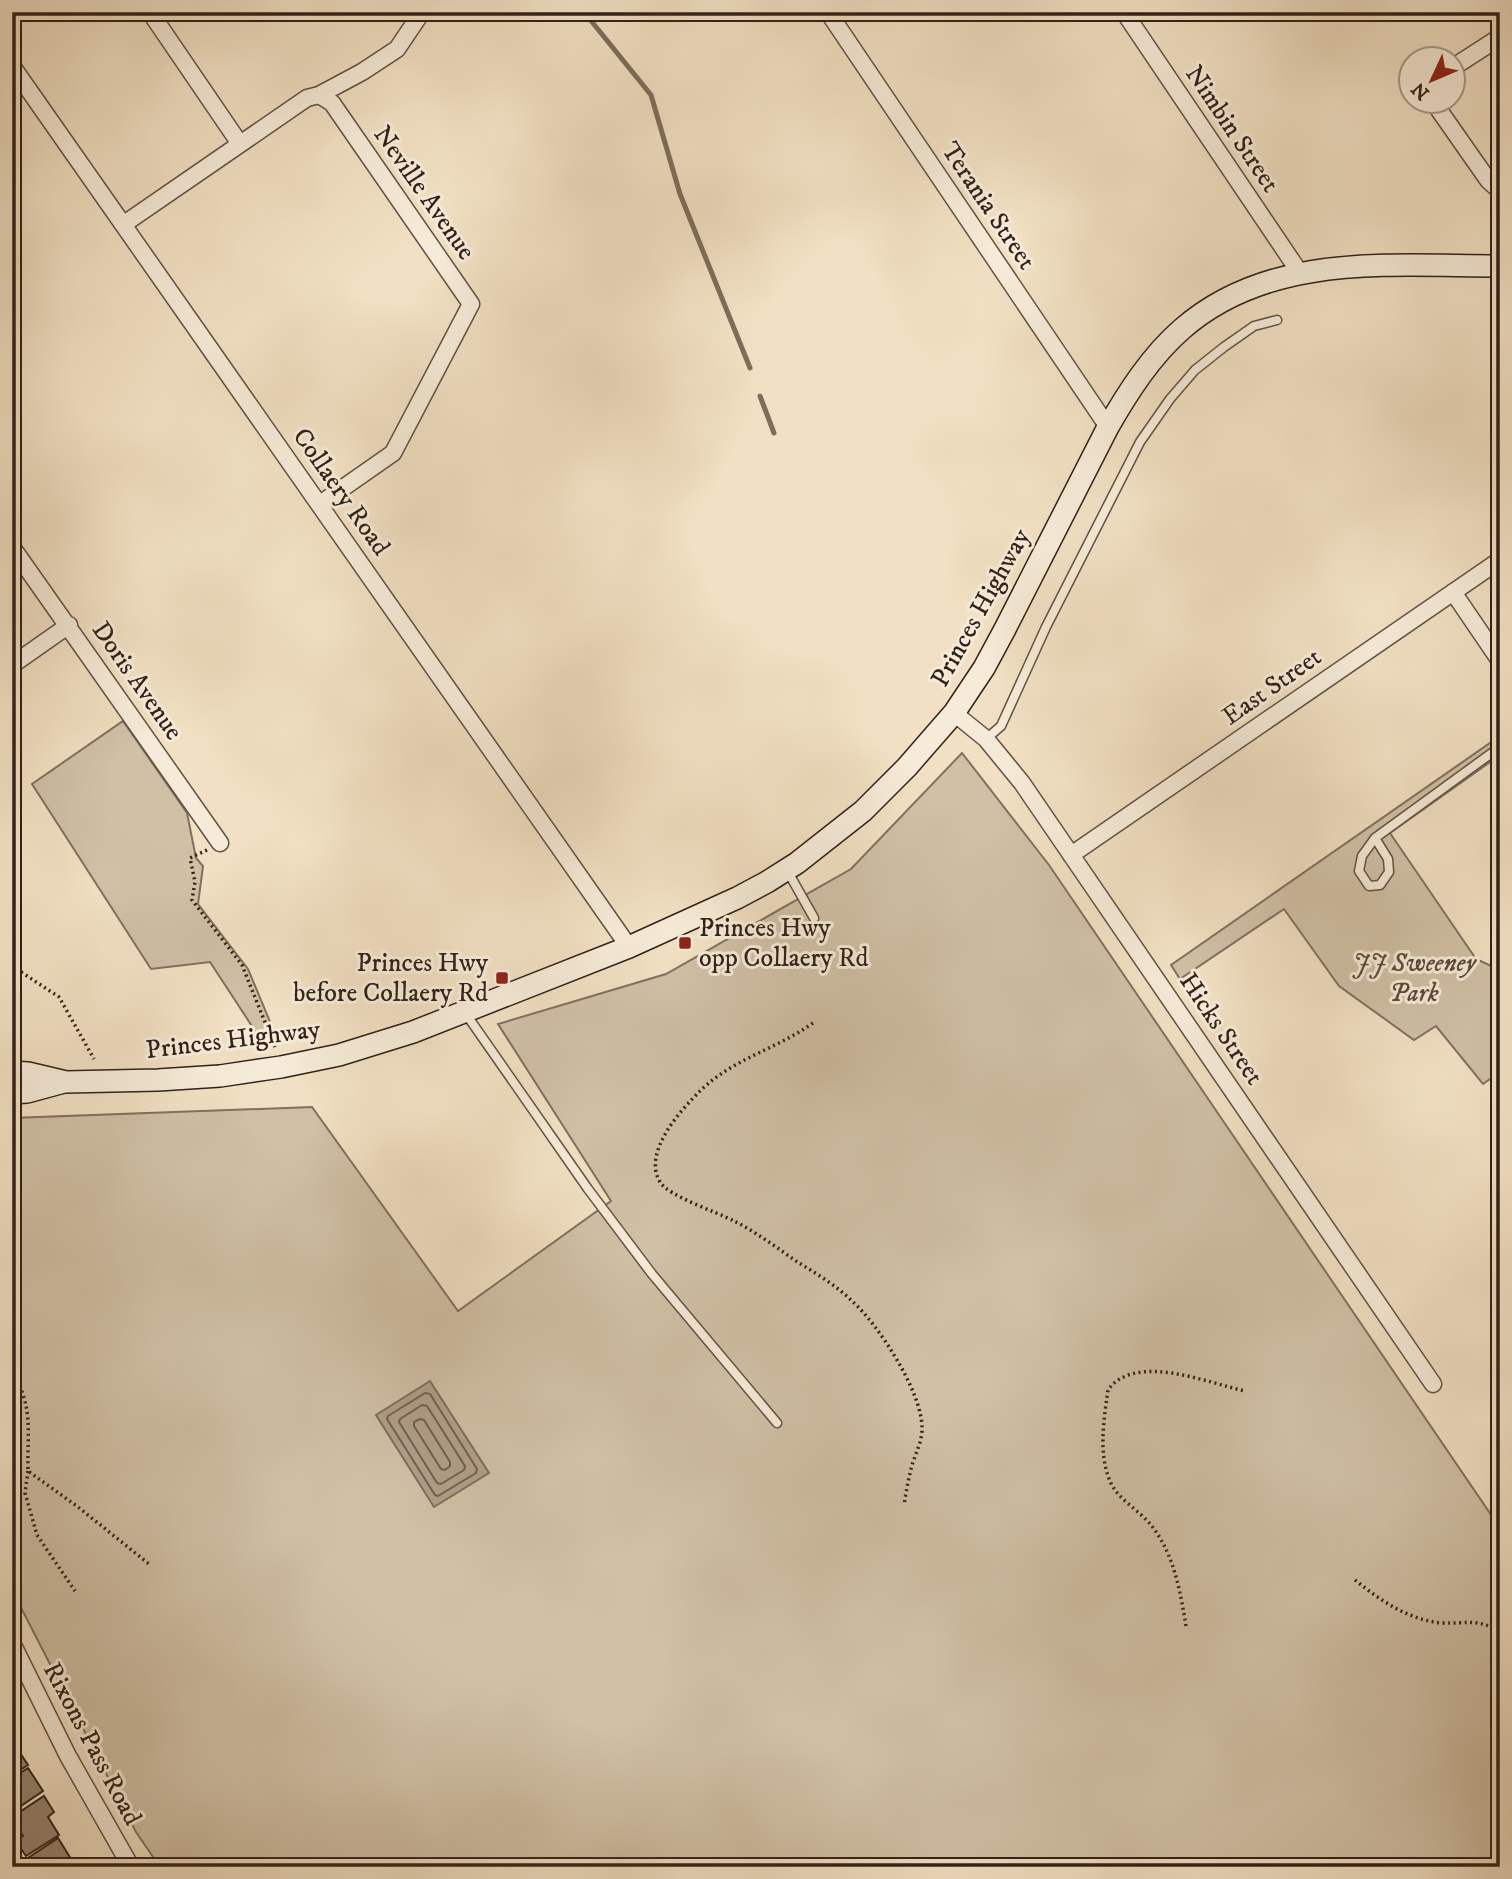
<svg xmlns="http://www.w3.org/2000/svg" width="1512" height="1879" font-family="'IM FELL DW Pica',serif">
	<rect width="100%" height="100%" fill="#f1e0c3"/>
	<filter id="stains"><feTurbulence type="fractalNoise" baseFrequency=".00286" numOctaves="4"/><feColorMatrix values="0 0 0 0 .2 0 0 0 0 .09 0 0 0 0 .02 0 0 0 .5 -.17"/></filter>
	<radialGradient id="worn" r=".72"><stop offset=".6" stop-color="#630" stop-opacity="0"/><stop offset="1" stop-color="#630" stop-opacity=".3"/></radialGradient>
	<path fill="#d0c0a6" stroke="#807060" stroke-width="2" d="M123,721L187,813L196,858L203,866L198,904L248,969L278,1041L263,1043L210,962L151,969L32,784Z
		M1500,736V755L1390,833L1476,959L1500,970V1072L1483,1084L1436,1026L1414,1040L1339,986L1284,909L1180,979L1171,965Z
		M962,753L1049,865L1500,1528V1867H160L136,1832L12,1590V1118L312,1107L458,1311L611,1201L498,1024L666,974L851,869Z"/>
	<path fill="#b09f89" stroke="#7d6d5c" stroke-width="2" d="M430,1381L489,1473L434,1507L376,1415Z"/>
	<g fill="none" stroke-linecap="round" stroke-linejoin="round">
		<path stroke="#706051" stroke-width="2" d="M425,1393L430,1394L477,1469L476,1473L438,1496L435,1495L387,1419L388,1416Z
			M422,1405L427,1406L465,1466L464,1470L441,1484L437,1483L399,1422L400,1419Z
			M420,1419L424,1420L450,1462V1466L445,1470L441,1469L414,1426V1422Z"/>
		<path stroke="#7d6d5c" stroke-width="5" d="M584,12L651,95L680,194L750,368
			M760,396L774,433"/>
	</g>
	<path fill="#958471" stroke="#312119" stroke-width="2" d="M12,1741L28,1765L12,1775Z
		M28,1768L43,1791L12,1812V1778Z
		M44,1796L54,1812L48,1817L59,1835L26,1856L15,1840L23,1836L12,1817Z
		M58,1838L76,1867H30L25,1860Z"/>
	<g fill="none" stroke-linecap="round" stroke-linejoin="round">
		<g stroke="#615144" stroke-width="11">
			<path id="lane" d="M986,739L1001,726L1046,627L1140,442L1170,399L1195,370L1224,347L1254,326L1277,320
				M1375,838L1388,859L1389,872L1380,885L1369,886L1359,871L1362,856L1375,838L1500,747
				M788,872L814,918
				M466,1014L588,1189L652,1274L777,1423"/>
		</g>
		<g stroke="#615144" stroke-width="19">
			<path id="street" d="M150,12L240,144
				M828,12L1108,427
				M1124,12L1300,273
				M12,66L629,947
				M1452,68L1500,37
				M319,95L362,72L397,49L422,12
				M1441,102L1439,110L1488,180L1500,191
				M124,224L307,98L319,95L332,103L471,304L393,453L320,504
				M12,547L220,843
				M1453,592L1500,661
				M12,665L69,625
				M954,713L986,739L1022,783L1433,1384
				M1071,855L1500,560
				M12,1643L68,1756L131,1867"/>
		</g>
		<g stroke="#312119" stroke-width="24">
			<path id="secondary" d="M12,1072L28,1073L66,1082L158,1080L220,1076L281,1067L339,1055L413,1032L629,947L737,898L767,882L797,863L863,811L907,767L954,713L984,668L1005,629L1108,427C1128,392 1151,356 1182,329C1270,252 1391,266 1500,266
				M12,1093L27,1092L64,1082"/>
		</g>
		<path stroke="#312119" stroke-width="3.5" stroke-dasharray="2 3.5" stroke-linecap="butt" d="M207,850L190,858L195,882L192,900L242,965L275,1047
			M12,966L59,997L94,1059
			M813,1023C775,1050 734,1058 700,1091C681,1110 642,1152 660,1182C668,1196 717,1212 734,1221C756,1232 776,1247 796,1261C815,1273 836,1285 852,1301C878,1324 923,1393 922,1429C922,1443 914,1456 911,1469C908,1481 906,1493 904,1505
			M12,1371C34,1408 27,1431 28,1471L78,1507L149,1564
			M28,1471L25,1493L37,1535L75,1591
			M1355,1580C1380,1600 1408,1620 1442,1623C1467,1624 1475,1618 1500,1631
			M1186,1626C1180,1590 1174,1554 1151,1525C1139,1510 1117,1499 1110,1481C1098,1453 1104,1419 1108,1390C1135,1352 1208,1383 1245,1391"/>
		<use href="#lane" stroke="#f6ebd8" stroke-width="8"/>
		<use href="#street" stroke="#f6ebd8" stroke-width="16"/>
		<use href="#secondary" stroke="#f6ebd8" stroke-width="21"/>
	</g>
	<g fill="#8f2418" stroke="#f6ebd8" stroke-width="2.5">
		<rect x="678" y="936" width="14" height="14" rx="3.5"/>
		<rect x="495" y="971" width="14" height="14" rx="3.5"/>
	</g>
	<g text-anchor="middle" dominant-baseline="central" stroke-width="6" stroke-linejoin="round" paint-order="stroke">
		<g font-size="26" fill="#312119" stroke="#f6ebd8">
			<text transform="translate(1232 129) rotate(56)">Nimbin Street</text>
			<text transform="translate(424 193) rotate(55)">Neville Avenue</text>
			<text transform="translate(988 206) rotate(56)">Terania Street</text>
			<text transform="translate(341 492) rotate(55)">Collaery Road</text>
			<text transform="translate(981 608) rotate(-61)">Princes Highway</text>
			<text transform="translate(137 681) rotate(55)">Doris Avenue</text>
			<text transform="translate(1272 687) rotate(-35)">East Street</text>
			<text transform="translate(1221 1029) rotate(56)">Hicks Street</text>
			<text transform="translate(233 1040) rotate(-7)">Princes Highway</text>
			<text transform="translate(92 1744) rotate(62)">Rixons Pass Road</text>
		</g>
		<g font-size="26" fill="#312119" stroke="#f6ebd8" text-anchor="start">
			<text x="699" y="928">Princes Hwy<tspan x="699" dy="30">opp Collaery Rd</tspan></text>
			<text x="488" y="963" text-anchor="end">Princes Hwy<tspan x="488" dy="30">before Collaery Rd</tspan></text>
		</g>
		<g font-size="26" font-style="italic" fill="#59493c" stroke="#f6ebd8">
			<text x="1414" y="963">JJ Sweeney<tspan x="1414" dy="30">Park</tspan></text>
		</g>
	</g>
	<rect width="1512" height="1879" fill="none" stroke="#f1e0c3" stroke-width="42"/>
	<rect x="14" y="14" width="1484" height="1851" fill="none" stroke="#312119" stroke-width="3.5"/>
	<rect x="21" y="21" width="1470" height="1837" fill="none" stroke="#312119" stroke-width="2"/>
	<g transform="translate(1432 80) rotate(226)"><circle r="33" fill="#f6ebd8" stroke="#a79a8c" stroke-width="2"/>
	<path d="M0-5L12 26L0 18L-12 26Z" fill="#8f2418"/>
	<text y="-10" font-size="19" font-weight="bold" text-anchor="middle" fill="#312119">N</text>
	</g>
	<rect width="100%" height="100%" filter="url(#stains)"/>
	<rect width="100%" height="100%" fill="url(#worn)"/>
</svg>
